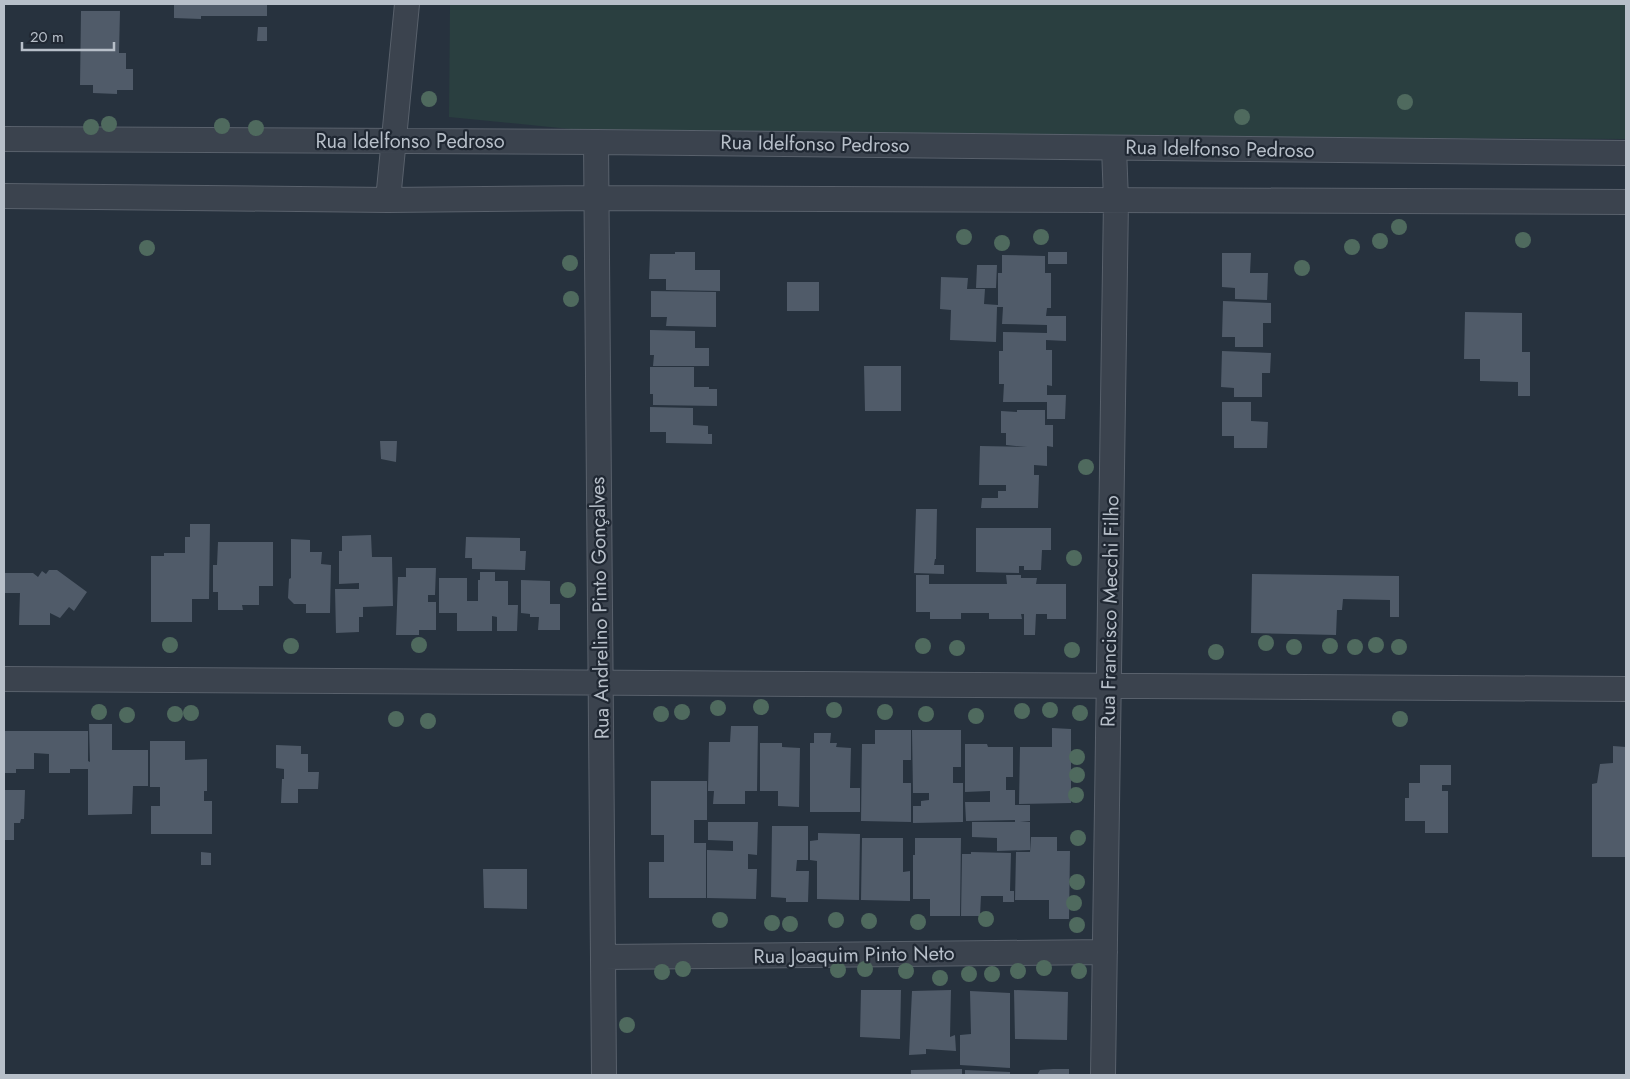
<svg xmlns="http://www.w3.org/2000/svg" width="1630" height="1079" font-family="Jost,sans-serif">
	<rect width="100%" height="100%" fill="#27323e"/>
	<path fill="#2a3f40" d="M450,4H1626V139L630,135L449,117Z"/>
	<path fill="#505b69" d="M174,4H267V16H201V19L174,18Z
		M81,11H120L119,53H126V69H133V90H117V94L93,93V85H80Z
		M258,27H267V41H257Z
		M675,252H695V270H720V291L666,290V279H649L650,254H675Z
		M1048,252H1067V264H1048Z
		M1222,253H1251L1250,273H1268L1267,300L1235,299V288L1222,287Z
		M1002,255L1045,256V273H1051V308H1047L1046,316H1066V341L1046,340V350H1052V386L1047,385V395H1066L1065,419H1047V402H1003L1004,384H999V351H1003V332L1047,333V325L1002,324L1003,307H997L996,342L950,340L951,310L940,309L941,277L968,278L967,289H985L984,304L998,305V273H1002Z
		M977,265H997L996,288H976Z
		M787,282H819V311H787Z
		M651,291L716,292V327L666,326L667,317H651Z
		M1223,301L1271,303V323H1263V347H1235V337H1222Z
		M1465,312L1522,313V352H1530V396H1518V382L1480,381V359H1464Z
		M650,330L695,331V348H709V366H653L654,355H650Z
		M1222,351L1271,353L1270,373H1262V397H1234V388L1221,387Z
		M864,366H901V411H865Z
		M650,367H694V387H709V389H717V406L653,405V394H650Z
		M1222,402H1251V421L1268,422L1267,448H1234V436H1222Z
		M650,407L693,408V425L708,426V434H712V444L666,443V432H650Z
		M1017,410H1045V425H1053V447L1047,446V466L1034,465V475H1039L1038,508H981L982,498H998V491H1006V485H979L980,446L1027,447L1006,445V433H1001V411L1017,412Z
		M380,441H397L396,462L381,459Z
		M916,509H937L936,559H935L934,565H944V574L914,573Z
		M190,524H210L209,599H192V622H151V556H164V553H185V537H190Z
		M976,528H1051V550H1042L1041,570H1024V566H1019V573L976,572Z
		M371,535L372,557H392L393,606L363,607V617H359V632L336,633L335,589H359V583L339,584V551H342V536Z
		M466,537L520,538V551H526L525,570L472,569V558H465Z
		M291,539L310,540V552H322L321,564L331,565L330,613H306V604H294L288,598L289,579L291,578Z
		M218,542H273V586H259V605H242L243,610H218V592H213V565H217Z
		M406,568H436L435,595H428V602H436V630H419V635H396L398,577H406Z
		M49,570H57L87,592L74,611L69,607L60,618L50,613V625H19L20,593H4V573H33L38,577L42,571L46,574Z
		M480,572H495V581H508V605H518L517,631H497V617L492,616V631H457V613H439V578H467V601H478V580H480Z
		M1252,574L1399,576V617H1390V600L1343,599L1342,610H1337L1336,635L1251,633Z
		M916,575H929V584H1007L1006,575H1021V578H1037L1036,584H1066V619H1047V614H1036L1035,635H1024V614H1021L1022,619H989V613H961V619H930V612H916Z
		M521,580L550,581V604H560V630H538L539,617H530V614L521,613Z
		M89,724H112V750H148V786H133L132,814L88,815V769H70V773H49V754L34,753V769H16V773H4V731H88V761L90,762Z
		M731,726H758L757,791H745V804H713L714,791H708L709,742H730Z
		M1052,728L1071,729V803L1019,804L1020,747H1052Z
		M875,730H911V760H903V783H911V822L861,821L862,744H875Z
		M912,730H961V767H953V783H963V822L913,823V806H921V801L929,800V793H913Z
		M814,733H831L830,743H837L836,747L851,748L850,788H860V812H810V743H814Z
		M150,741H185V760L207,759V791H204V801H212V834H151V806H160V787H150Z
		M760,743H782V747L800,748L799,807L778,806V791H760Z
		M965,744H987L988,747H1013V777H1006V790H1015V805H1030V821H1020L1030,822V850L997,851V838L972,837V822H1015V820L966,821L965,802H990V791L965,792Z
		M276,745L301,746V754H308V772H319L318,789H298V803H281L282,779H284V769L276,768Z
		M1613,746L1626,747V857H1592V784L1597,783L1600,764L1613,763Z
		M1420,765H1451V785H1442V791H1448V833H1425V821H1405V798H1409V783H1420Z
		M651,781H707V820H694V843H706V898H649V862H664V835H651Z
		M4,790H25L24,819H21L20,823H14V840H4Z
		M708,822H758L757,855L748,854V869H757L756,899L707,898V850L733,851V841L708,840Z
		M772,826H808V860H797L796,871H809L808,902H786V898L771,897Z
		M818,833L860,834L859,900L817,899V861L810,860V841L818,840Z
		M1031,837H1057V851H1070L1069,919H1049V900H1015L1016,852H1030Z
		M862,838H903V872L910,871V901L861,900Z
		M915,838H961L960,916H930V899H913V855H915Z
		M201,852L211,853V865H201Z
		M971,852L1011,853L1010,891H1014V902H1003V896H981L980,916H961L962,854H971Z
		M483,869H527V909L484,908Z
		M861,990H901L900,1039L860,1037Z
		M951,990L950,1037L955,1035L956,1051L926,1049V1054L909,1055L912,991Z
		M1014,990L1068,992L1067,1040L1015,1039Z
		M970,991L1010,993V1068L960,1065V1035L971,1034Z
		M962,1069V1075H911V1070Z
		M1053,1069H1069V1075H1037L1040,1070Z
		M965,1070L1010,1072V1075H965Z"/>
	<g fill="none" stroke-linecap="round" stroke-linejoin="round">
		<g stroke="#59616c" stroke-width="26">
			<path id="street" d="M4,139L596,142L1626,153
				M596,142L604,1075
				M4,196L388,200L596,198L1626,202
				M388,200L407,4
				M4,679L1626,689
				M603,957L1105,952
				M1103,1075L1116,200L1114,148"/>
		</g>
		<use href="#street" stroke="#3b434e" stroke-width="24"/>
	</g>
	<g fill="#4f6a5e">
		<circle cx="429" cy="99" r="8"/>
		<circle cx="1405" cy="102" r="8"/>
		<circle cx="1242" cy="117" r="8"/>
		<circle cx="109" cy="124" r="8"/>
		<circle cx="222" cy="126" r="8"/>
		<circle cx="91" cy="127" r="8"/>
		<circle cx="256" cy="128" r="8"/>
		<circle cx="1399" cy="227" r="8"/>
		<circle cx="964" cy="237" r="8"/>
		<circle cx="1041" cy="237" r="8"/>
		<circle cx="1523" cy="240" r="8"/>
		<circle cx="1380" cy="241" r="8"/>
		<circle cx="1002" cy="243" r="8"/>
		<circle cx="1352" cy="247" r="8"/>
		<circle cx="147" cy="248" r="8"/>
		<circle cx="570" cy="263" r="8"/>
		<circle cx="1302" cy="268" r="8"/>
		<circle cx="571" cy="299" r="8"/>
		<circle cx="1086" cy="467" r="8"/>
		<circle cx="1074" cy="558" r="8"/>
		<circle cx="568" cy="590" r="8"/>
		<circle cx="1266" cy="643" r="8"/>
		<circle cx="170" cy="645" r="8"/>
		<circle cx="419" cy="645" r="8"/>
		<circle cx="1376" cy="645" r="8"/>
		<circle cx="291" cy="646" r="8"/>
		<circle cx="923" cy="646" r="8"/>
		<circle cx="1330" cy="646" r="8"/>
		<circle cx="1294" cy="647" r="8"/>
		<circle cx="1355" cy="647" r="8"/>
		<circle cx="1399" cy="647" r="8"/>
		<circle cx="957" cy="648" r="8"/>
		<circle cx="1072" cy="650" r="8"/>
		<circle cx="1216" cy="652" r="8"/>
		<circle cx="761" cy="707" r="8"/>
		<circle cx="718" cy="708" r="8"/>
		<circle cx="834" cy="710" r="8"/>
		<circle cx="1050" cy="710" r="8"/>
		<circle cx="1022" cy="711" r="8"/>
		<circle cx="99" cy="712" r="8"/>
		<circle cx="682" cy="712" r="8"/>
		<circle cx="885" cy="712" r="8"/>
		<circle cx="191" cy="713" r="8"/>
		<circle cx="1080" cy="713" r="8"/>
		<circle cx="175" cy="714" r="8"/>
		<circle cx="661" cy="714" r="8"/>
		<circle cx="926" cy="714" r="8"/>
		<circle cx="127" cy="715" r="8"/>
		<circle cx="976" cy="716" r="8"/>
		<circle cx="396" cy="719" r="8"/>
		<circle cx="1400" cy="719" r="8"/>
		<circle cx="428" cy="721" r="8"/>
		<circle cx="1077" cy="757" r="8"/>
		<circle cx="1077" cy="775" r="8"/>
		<circle cx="1076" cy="795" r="8"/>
		<circle cx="1078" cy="838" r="8"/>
		<circle cx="1077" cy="882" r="8"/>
		<circle cx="1074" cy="903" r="8"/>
		<circle cx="986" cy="919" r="8"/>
		<circle cx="720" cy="920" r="8"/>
		<circle cx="836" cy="920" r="8"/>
		<circle cx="869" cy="921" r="8"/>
		<circle cx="918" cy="922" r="8"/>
		<circle cx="772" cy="923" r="8"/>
		<circle cx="790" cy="924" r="8"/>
		<circle cx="1077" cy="925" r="8"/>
		<circle cx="1044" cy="968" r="8"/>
		<circle cx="683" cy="969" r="8"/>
		<circle cx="865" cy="969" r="8"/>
		<circle cx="838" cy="970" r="8"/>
		<circle cx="906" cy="971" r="8"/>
		<circle cx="1018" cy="971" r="8"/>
		<circle cx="1079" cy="971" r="8"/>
		<circle cx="662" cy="972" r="8"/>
		<circle cx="969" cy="974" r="8"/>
		<circle cx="992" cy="974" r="8"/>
		<circle cx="940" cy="978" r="8"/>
		<circle cx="627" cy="1025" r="8"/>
	</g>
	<g text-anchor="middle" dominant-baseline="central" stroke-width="4.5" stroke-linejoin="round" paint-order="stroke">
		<g font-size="20" fill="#b7bfc9" stroke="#202833">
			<text x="410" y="141">Rua Idelfonso Pedroso</text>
			<text transform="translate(815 144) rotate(1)">Rua Idelfonso Pedroso</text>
			<text transform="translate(1220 149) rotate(1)">Rua Idelfonso Pedroso</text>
			<text transform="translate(600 608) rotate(-91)">Rua Andrelino Pinto Gonçalves</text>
			<text transform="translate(1110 611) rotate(-89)">Rua Francisco Mecchi Filho</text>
			<text transform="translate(854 955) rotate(-1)">Rua Joaquim Pinto Neto</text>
		</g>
	</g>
	<rect width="1630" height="1079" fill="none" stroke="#b7bfc9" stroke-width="10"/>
	<path d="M22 42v8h92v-8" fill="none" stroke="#b7bfc9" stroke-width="2.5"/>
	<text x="30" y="42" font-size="15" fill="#b7bfc9" stroke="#202833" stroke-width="4" paint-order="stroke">20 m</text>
</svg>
